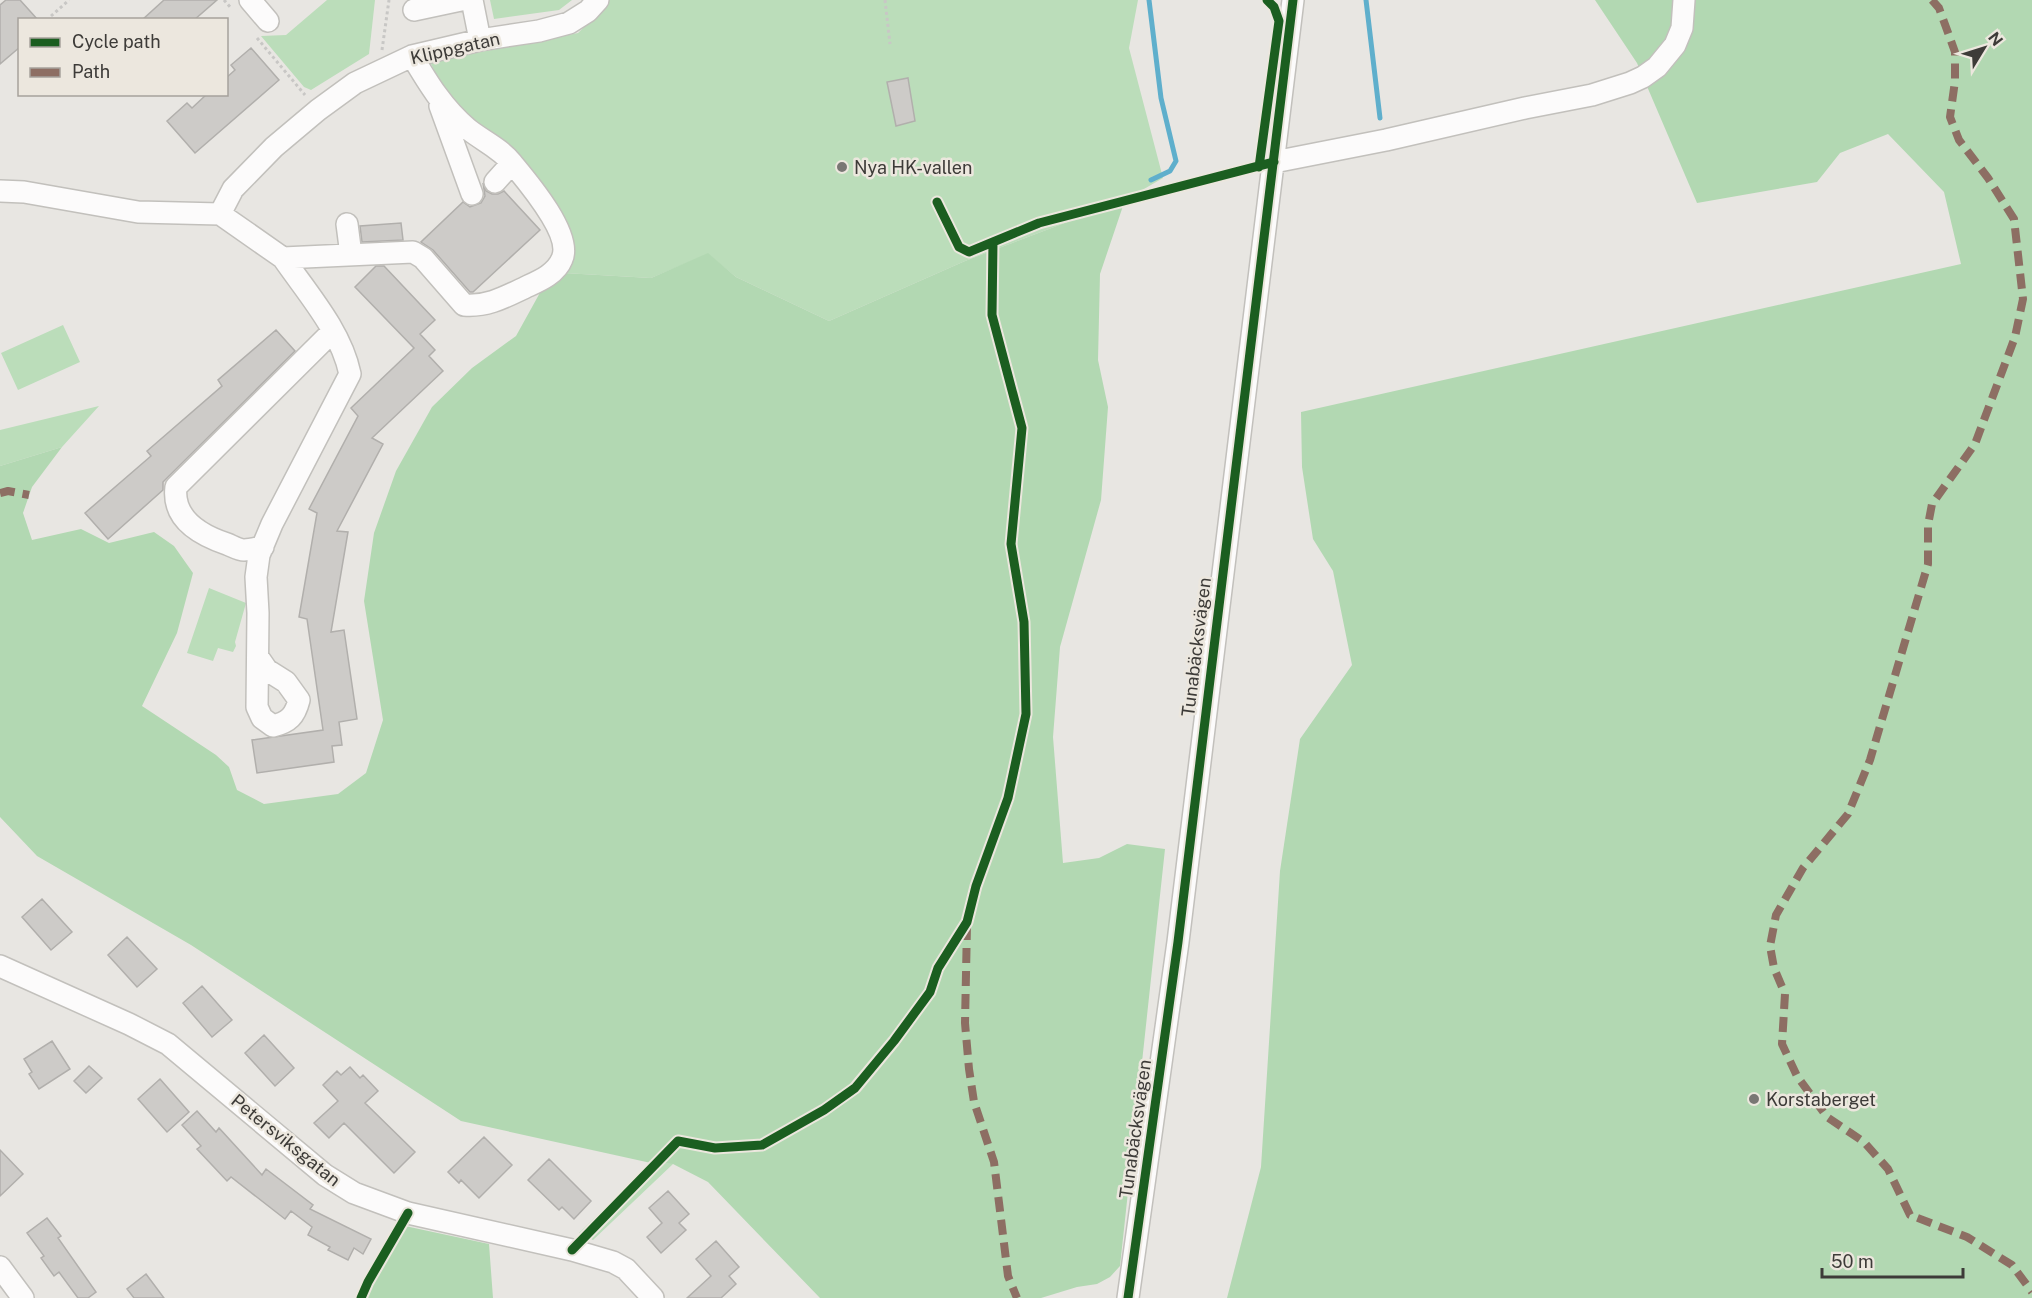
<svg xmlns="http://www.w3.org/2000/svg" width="2032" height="1298" font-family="'Public Sans',sans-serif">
	<rect width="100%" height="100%" fill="#e8e6e2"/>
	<path fill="#bbddba" d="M327,0H375L369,54L311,90L304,87L261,36L286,35Z
		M490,0H572L559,10L494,19Z
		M609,0H1138L1129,48L1163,178L1125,200L965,261L829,321L736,277L708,254L651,278L564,273L574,257L573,236L526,173L524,160L470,118L444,90L430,62L578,33L601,11Z
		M63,325L80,362L18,390L1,353Z
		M99,406L62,447L0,466V430Z
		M209,588L246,603L235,642L236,646L233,652L218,648L213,661L187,653Z
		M651,1163L673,1164L593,1240L579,1233Z"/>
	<path fill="#b2d8b2" d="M1595,0H2032V1298H1227L1261,1167L1280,871L1300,739L1352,665L1333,571L1313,539L1302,467L1301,412L1961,264L1944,192L1888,134L1840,153L1817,182L1697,203L1637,63Z
		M1125,200L1100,274L1098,360L1108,407L1101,500L1060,647L1053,737L1063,863L1099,858L1127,844L1165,849L1120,1266L1110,1277L1097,1284L1077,1287L1041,1298H820L708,1182L673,1164L651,1163L461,1121L191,945L37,856L0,817V466L62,447L32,487L23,513L32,540L81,529L109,543L154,532L174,546L193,573L177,633L142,706L216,755L229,767L237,790L264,804L338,794L366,773L383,720L364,601L374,533L396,471L432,407L472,368L516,336L547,280L564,273L651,278L708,253L736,277L829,321L965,261Z
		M405,1226L489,1244L493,1298H365L367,1291Z"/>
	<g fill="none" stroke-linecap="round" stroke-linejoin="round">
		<path stroke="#5fafcc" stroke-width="5" d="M1149,0L1161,98L1176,161L1170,171L1151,180
			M1366,0L1380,118"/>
	</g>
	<path fill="#cdcbc8" stroke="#b1afac" stroke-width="1.5" d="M6,0H20L38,20H20V47L0,64V5Z
		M164,0H217L194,20H142Z
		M251,48L279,80L195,153L167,121L187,103L192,108L207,94H226V78L235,70L231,65Z
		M908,78L915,121L896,126L887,82Z
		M483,183L486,191L492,194H498L504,191L540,230L473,292H470L433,250L421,242L463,202L470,207L481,203L485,196Z
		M401,223L403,240L362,242L360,226Z
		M376,266H384L435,320L420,334L435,350L429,356L443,371L372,438L383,444L337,531L348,532L331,632L344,630L357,719L339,722L342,745L332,746L334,762L257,773L252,740L323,730L307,619L299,617L317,513L309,509L358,416L351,408L414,348L355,287Z
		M276,330L295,351L167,478L163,482V490L108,539L85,513L151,456L147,451L222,386L218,380Z
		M42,899L72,932L51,950L22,917Z
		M127,937L157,969L137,987L108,955Z
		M202,986L232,1020L212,1037L183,1003Z
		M264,1035L294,1068L275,1086L245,1053Z
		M52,1041L70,1069L39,1089L29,1074L32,1072L24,1059Z
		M89,1066L102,1078L86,1093L74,1081Z
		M350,1067L360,1078L363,1075L378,1091L365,1103L415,1152L394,1173L344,1123L329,1138L314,1123L338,1101L323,1085L337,1071L341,1075Z
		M160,1079L189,1112L167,1132L138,1099Z
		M197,1111L216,1132L219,1128L262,1175L266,1169L313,1205L310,1209L371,1239L363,1254L354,1248L348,1260L328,1250L330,1247L308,1235L312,1227L291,1211L285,1219L231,1177L227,1181L197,1149L201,1146L182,1125Z
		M484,1137L512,1165L479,1198L461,1180L459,1183L448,1172Z
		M0,1150L23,1174L0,1196Z
		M549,1159L591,1201L574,1219L562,1207L559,1210L528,1180Z
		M668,1191L689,1214L679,1223L686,1230L661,1253L647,1237L662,1223L649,1208Z
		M47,1218L61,1236L58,1238L96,1292L88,1298H78L59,1272L54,1276L41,1258L44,1256L27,1233Z
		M716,1241L739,1267L729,1276L736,1284L721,1298H687L711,1276L696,1259Z
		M146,1274L164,1298H134L127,1289Z"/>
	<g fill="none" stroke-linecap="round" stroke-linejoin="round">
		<g stroke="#c2c0bc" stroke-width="24">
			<path id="minor" d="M250,0L268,21
				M472,0L480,40
				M414,10L461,0
				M440,106L472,194
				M1274,162L1386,140L1525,108L1592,95L1630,83L1643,77L1657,67L1675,45L1682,28L1684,0
				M495,182L512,163
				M0,191L24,192L138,212L220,214L283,258L413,252L423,258L464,305C487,307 505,297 526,287C539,281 556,274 562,259C573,235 527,181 512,163C500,148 483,141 468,129C443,108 428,83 412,56
				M220,214L233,189L274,147L318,110L355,83L412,56L480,40L539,31L569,23L588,11L598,0
				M347,224L351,255
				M263,547C257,548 250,550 244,550C239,550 232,546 227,544C200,535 172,519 176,487L333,331
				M258,657L267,670L286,682L299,700C295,716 289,722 273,726L262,718L257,707L258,613L256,577L259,555L272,524L350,374C341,331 308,294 283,258
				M0,966L129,1024L168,1044L325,1175L354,1193L408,1213L572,1250L613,1262L626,1269L653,1298
				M0,1267L23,1298
				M1128,1298L1178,942L1293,0"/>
		</g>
		<path stroke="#c8c7c5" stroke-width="3" stroke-dasharray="3 3" stroke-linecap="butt" d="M224,0L231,8
			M885,0L890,44
			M51,16L69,0
			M257,38L305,95
			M382,50L389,0"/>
		<use href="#minor" stroke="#fcfbfb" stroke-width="21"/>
		<path stroke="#8d6e63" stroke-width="8" stroke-dasharray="15 8" stroke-linecap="butt" d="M1932,0L1939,8L1955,52V81L1950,117L1959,140L1988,178L2014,219L2023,299L2015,337L1975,444L1932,504L1928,525V564L1870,760L1848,814L1803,868L1776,915L1770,946L1774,968L1785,994L1782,1044L1797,1076L1827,1117L1864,1142L1888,1169L1910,1215L1967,1237L2012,1265L2032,1292
			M0,493L8,491L29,495
			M967,925L965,1023L969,1069L974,1102L994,1162L1008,1276L1017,1298"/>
		<g stroke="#ece7de" stroke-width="13">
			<path id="cycleway" d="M1259,167L1279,21L1274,7L1267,0
				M937,202L959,247L969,252L993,242
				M572,1250L678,1141L715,1148L762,1145L824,1110L855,1088L894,1041L930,992L938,968L967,922L976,886L1008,798L1026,714L1024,622L1011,544L1022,428L992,315L993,242L1039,223L1274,162
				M361,1298L368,1282L408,1213
				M1128,1298L1178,942L1293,0"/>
		</g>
		<use href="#cycleway" stroke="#1b5e20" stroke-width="9"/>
	</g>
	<g fill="#797774" stroke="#ece7de" stroke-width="2">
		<circle cx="842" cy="167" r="6"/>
		<circle cx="1754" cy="1099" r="6"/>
	</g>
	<g text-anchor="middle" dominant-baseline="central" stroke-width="5" stroke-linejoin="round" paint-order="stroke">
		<g font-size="18" fill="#3d3b38" stroke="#ece7de">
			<text transform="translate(455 48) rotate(-13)">Klippgatan</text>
			<text transform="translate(1196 647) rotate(-83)">Tunabäcksvägen</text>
			<text transform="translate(1135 1129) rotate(-82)">Tunabäcksvägen</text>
			<text transform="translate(286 1140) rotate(39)">Petersviksgatan</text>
		</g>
		<g font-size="18" fill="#3d3b38" stroke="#ece7de" text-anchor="start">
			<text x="854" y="167">Nya HK-vallen</text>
			<text x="1766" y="1099">Korstaberget</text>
		</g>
	</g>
	<rect x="18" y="18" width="210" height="78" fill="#ece7de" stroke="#a6a29c" stroke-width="1.5"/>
	<rect x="30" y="38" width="30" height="9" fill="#1b5e20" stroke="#a6a29c" stroke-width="1.5"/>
	<text x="72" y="48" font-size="18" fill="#3d3b38">Cycle path</text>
	<rect x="30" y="68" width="30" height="9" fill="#8d6e63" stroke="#a6a29c" stroke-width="1.5"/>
	<text x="72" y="78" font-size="18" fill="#3d3b38">Path</text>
	<g transform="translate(1984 48) rotate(52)" stroke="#ece7de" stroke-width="4.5" paint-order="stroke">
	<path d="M0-4.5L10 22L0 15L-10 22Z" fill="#3d3b38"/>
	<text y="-9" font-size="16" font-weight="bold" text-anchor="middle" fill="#3d3b38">N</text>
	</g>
	<path d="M1822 1268v9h141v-9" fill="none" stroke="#3d3b38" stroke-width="3"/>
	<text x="1831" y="1268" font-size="18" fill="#3d3b38" stroke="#ece7de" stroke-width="4.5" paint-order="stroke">50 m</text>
</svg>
